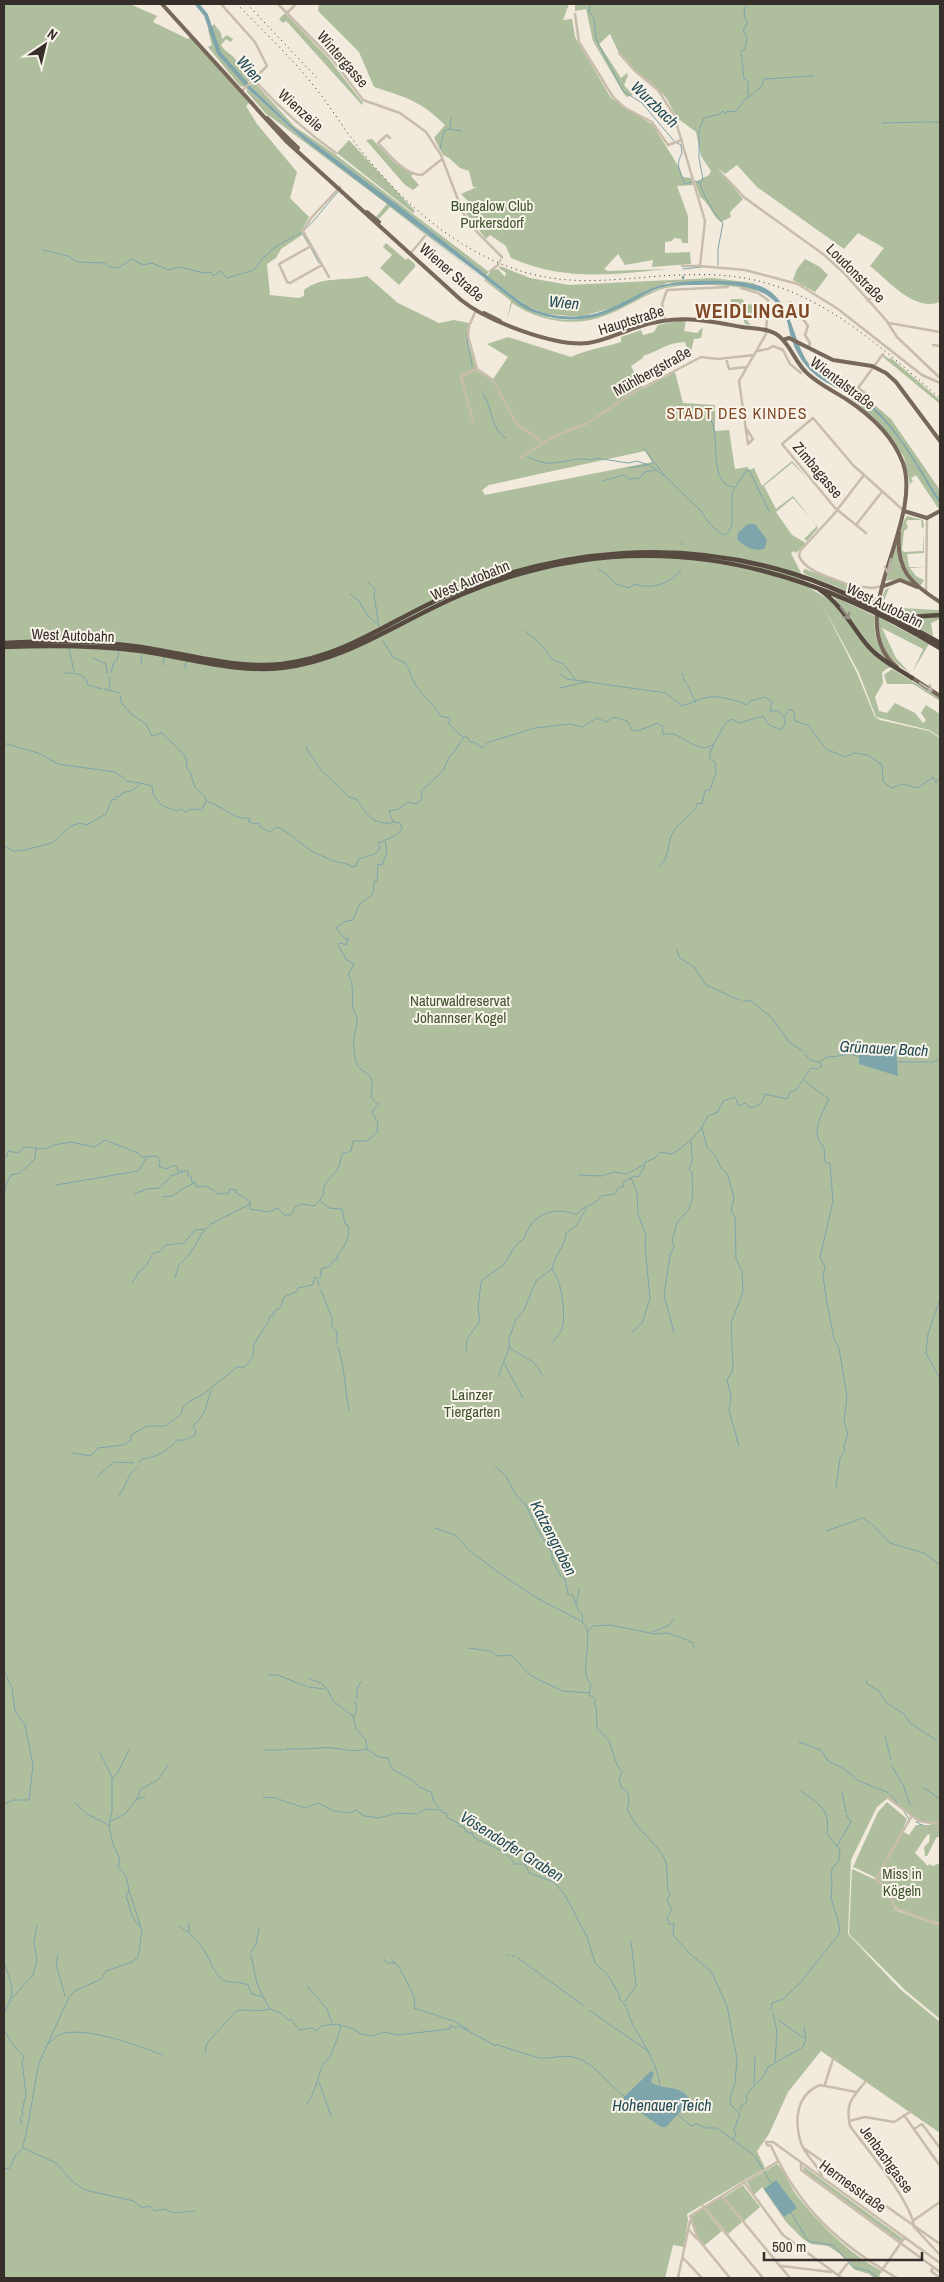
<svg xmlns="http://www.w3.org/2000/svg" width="944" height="2282" font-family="'Archivo Narrow',sans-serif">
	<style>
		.green { fill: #afbf9e; fill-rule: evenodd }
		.water { fill: #7ea4ac }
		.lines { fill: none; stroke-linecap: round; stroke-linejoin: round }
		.stream { stroke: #7ea4ac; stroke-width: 1 }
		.canal { stroke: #7ea4ac; stroke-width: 2.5 }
		.river { stroke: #7ea4ac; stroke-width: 4 }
		.minor-tunnel { stroke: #ccc5b9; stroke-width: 2.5; stroke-dasharray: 2.5 1; stroke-linecap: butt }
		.minor { stroke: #c8bcaa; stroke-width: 2.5 }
		.major { stroke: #77685b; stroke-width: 4 }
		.highway { stroke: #564a41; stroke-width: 4.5 }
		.rail { stroke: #362f29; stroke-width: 1; stroke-dasharray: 1 4; stroke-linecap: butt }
		.oneway { stroke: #beb5a9 }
		.oneway2 { stroke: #978e84 }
		.labels { text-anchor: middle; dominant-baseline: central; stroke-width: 4; stroke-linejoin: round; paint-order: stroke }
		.street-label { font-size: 15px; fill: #362f29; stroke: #f9f4e9 }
		.park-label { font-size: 15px; fill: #40532e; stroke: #f9f4e9 }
		.water-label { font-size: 16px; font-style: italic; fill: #214a55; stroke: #f9f4e9 }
		.neighbourhood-label { font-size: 16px; letter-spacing: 1px; fill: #804927; stroke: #f9f4e9 }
		.district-label { font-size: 20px; font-weight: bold; letter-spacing: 1px; fill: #804927; stroke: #f9f4e9 }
	</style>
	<rect width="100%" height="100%" fill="#f1eadd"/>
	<path class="green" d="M4,4H130L157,16L153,22L188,39L190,37L249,103L246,106L257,124L297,172L290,198L309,217L301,232L302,235L281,249L276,258L267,264L270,295L298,298L304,296V290C323,275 346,282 367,276L398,303L439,323L454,320L469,323C464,342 473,352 476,370L490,379H493L508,357L487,344L508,337L571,357C588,349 603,348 621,342V337L641,330L643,335L654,332L658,325L677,321H686L684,331L697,333L703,327L701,338L694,339L690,356L685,342C665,343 660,351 643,356V358L631,366L643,389L675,372L683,403L715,405V431L729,430L735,469L748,467L749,470L754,468L762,486L792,461L806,477L792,463L764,486L776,509L793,496L818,528L807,541L804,539L817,526L793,498L776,512L792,535L806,543L796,553L794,551L791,553L808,587L833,602L858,635L892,667L886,669L882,673L883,683L875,697L879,711L887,713L895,703L915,713L923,723L926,720L921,713L926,705L940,714V737L929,730L876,717L859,673L821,602L857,673L875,717L880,720L929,731L940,738V1836L936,1838L927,1856H925L924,1847L929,1842L930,1834L927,1835L915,1853L928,1866L929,1864L933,1866L940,1863V1923L908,1914L895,1906C884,1879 879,1879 853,1867L878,1812L887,1802L907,1819L902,1831L909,1835L916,1825H932L920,1821L888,1798L877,1807L851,1860L848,1934L900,1989L940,2022V2133L821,2051L788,2092L769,2134L757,2151L765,2168L687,2214L688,2220L684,2247L673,2245L665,2278H4ZM645,451L652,462L485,495L482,490L489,485Z
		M319,4H569L563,20L572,19L575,37L611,98L653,125L680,169L683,177L691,178L693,185L677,186L688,216V243H682L681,239L674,238L672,241L665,242V253L690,252L691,264L652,267L653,260L625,265L618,254L604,269L608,271L667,269C611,275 563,281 511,258L506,246L490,235L486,239L465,212L472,205L461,194L477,187H473L469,171L460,168L449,158L443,155L434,138L445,125C421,101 405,97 374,87L359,52L318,11Z
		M575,4H940V314V302C914,312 889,281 870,266L884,248L858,233L844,249L757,187L737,165L725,174L718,168L743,199L730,212L731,217L721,222C711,215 711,204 700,197L695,182L709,175L711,171L701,156L696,132L677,118L667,99L653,84L633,69L619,53L610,34L599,44L621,78L627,73L628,76L624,85L633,95L627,97L624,94L593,41L586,9L575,11Z
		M285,13L329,59L363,103L362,105L289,24L286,21L283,23L279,19Z
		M214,24L221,33L222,39L227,35L233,39L231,42L226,39L221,45C225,52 232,54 236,60C241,67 241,76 251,79L244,87L240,86L208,47L212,45L208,30Z
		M254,82L294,126L336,155L489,272L486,275L403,209L293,127L250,86Z
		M247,88L304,140L364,184L483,279L390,207L379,219L376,217L387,204L267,114L274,123L247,92Z
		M372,139L395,163L413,174L411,176L419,185L413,190L405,185L366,140Z
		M349,140L415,211L413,213L337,153Z
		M386,243L406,260L408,258L415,264V267L399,285L380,268L392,255L383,247Z
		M805,259L820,267L828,275L815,292L793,280L797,269Z
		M500,266L530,278L569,285L713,278L754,283L755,284L711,281L667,283L609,309L582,316H569L546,314L526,306L487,276L492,270L498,269L505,277L506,273L499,268Z
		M485,279C508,295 528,315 557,319C597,325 625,300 661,288C676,282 747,280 757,291C733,284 686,282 662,289C645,295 630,305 614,312C580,328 543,324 512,303L507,320L511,301L484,280Z
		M731,299H742L746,304L759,305L762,314L759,320H753L750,312L745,318L751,325L745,324L742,315L744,313L742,306L739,305L737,310H733L730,307Z
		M884,355L889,359L891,358L940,400V404L883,357Z
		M855,392L877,409L862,394L891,419L940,490V508H938L916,475L911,478L913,481L910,484L904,457L895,443L875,419L851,399Z
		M907,516L923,520L924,527L922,528L921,520H908L906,522L908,528L904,531L902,550L904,552L923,551L924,532V553L907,554L909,567H925L910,568L916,576L924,580L921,585C898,578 894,533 907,516Z
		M897,540L900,565L914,584L901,579L886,581Z
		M805,569C820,575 875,591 877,606L835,586L804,574L803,571Z
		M897,583L889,588L883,603L900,608L938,610L940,608V614H899L879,607L885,590Z
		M833,596L875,616C873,634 877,647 889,661L871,646Z
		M878,617L929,644L913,671L923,649L882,628L896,658L910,673C884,655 880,648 878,617Z
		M940,617V619L931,623L933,636L900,618Z
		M892,669L940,698V701L913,684H887L884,675Z
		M852,1869L876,1880L886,1888L895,1910L940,1926V2019L905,1990L849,1934Z
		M777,2164C786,2173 790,2187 798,2197C821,2226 850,2254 882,2271L879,2276L882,2278H874L869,2274L855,2270L840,2254L828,2246L811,2244L803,2239L786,2222L762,2187L754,2195L747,2182Z
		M803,2166L902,2238L901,2242L804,2171Z
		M743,2185L760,2207L744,2221L724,2197Z
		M722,2197L742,2222L728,2234L705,2207Z
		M703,2208L722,2231L705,2245L699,2239L691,2217Z"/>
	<path class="water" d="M249,85L293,127L403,209L518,300C544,320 582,321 611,308C627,301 643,291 659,286C680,279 741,279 760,286C793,299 791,339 809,364C822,382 846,385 863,398C897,425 917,465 940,500V504C918,470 899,429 866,404C849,391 826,386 812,372C804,365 795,351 792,340C789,333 789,326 786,318C771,283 730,283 697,285C688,285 677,284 667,286C647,290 631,304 612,311C582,324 549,322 521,306L304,140L246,87Z
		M748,524H755L767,540L765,548C756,553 743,546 737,539L738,533Z
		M896,1046L898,1076L859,1064V1052H872Z
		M651,2071L654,2073L651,2082C661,2091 683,2083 690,2101L666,2127H661L624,2101V2097Z
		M776,2180L797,2208L784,2217L764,2189Z"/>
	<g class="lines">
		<path class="stream" d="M590,4L589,12L594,18L596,39L623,91L642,103L674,141
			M748,98L762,86L764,79L813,76
			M926,122H940
			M882,123L924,122
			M700,128L704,118L720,114L723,111L726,114L727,111L735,112L748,96V81L744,79L741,51L745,49L747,37L743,30L748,23L745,18L744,10L747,4
			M450,129L451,118
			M699,130V158L703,179L701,182
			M677,143L681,145L682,153C675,166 680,171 685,184L692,182
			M440,149L444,131L448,129L461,131
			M695,181L700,183C703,195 714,215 723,223L718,249V265
			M302,233L309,245
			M297,235C309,230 327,203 338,192
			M311,248L319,263
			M43,250L68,256L78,262L104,263L109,267L118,268L132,259L143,265L152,263L168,270L179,267L205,273L211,272L213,276L220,271L227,278L254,270L262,259L274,248L294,236
			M683,269L702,267
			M467,333C466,344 471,354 472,366
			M483,394C494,410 489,427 506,438
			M711,420C721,437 707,484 734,487
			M528,457C533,459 542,463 547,463C561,464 578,456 591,460L596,458L628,463L637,461L648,465L654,462L644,448
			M655,463L665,476L701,511C706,520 715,532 725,535
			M650,465L664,476
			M628,468L647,465
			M749,470L769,511
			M603,481L624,475L629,479L640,478L645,472L655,470
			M733,491L747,470L749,471
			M727,534L732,525V493
			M681,545V543
			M598,569L605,573L616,584L629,588L635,584C651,590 670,584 681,570
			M368,582L375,589L374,594L379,627
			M350,594L359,601L368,616L377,624
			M525,631L540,643L552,659L563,664
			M383,641L393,657L405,663C411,671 411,679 417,687C424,697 435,705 440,716L450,718L449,724L463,737
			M69,649L74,671
			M93,658L106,664L107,673
			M141,663L142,654
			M163,665L164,658
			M565,666L575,679
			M185,668L186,662
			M111,672L114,662L117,660L119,651
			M65,673C75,673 86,674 88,685L102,689
			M682,673L683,676
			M560,674L567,679L666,693
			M109,677L110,689
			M683,678L687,684
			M688,686L696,703
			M560,688L586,682
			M104,689L120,693
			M667,694L682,706C689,704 701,698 709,697C719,696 737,700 747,705L750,701L765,697L772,702L770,711H778L783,716
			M121,696L120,701L131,714L146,724L152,736L162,733
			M161,732L178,748
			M4,744H6
			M7,744L41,754L58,764L115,772L124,778
			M306,747C309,755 316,760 319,768L349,797L356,799C368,814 370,824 392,823
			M179,749L186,758L187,768C192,773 192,780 195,787C198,792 204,793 206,800
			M710,753L714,743
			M126,781L140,783
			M163,806L177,811L181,809L186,812L191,809L202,810L206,801C219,805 228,813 238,817C243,819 246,817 250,819L248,821L253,824L259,823L260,827L270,832L277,827C289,832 298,842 309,849C315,854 326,857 333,861C341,864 344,861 352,867L356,866L359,859L375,854L380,848L378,843L384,841
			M4,846L13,851L25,850L52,843L71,826L80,823L86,825L106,814L112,799L115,800L116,796L120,797L122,793L133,790L141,783L152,786L153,794L161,805
			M659,867C671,855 666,847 672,834C679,821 693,816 698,803L702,804L705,791L710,790L716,773L715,762L710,759V754
			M677,950L679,957L695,968L706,985L739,1000
			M743,1001H751L772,1018L789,1042L803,1051
			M805,1054L810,1060L818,1062
			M897,1062H934L940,1058
			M804,1081L829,1099C822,1114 809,1134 824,1147L825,1162L830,1164L833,1201L820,1258L825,1267L823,1277L827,1303L834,1339L839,1348L847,1397L844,1422L848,1434L844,1446L845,1451L840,1458L836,1487
			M702,1128L707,1147L716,1157L721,1168L728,1175L734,1198L731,1211L735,1217L736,1259L742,1271L743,1292L731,1323L733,1366L732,1372L727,1380L731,1396L729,1411L739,1446
			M691,1141L692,1156
			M142,1157L157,1156L160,1162L159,1166L166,1169L175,1165L178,1168L177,1171H188V1176H191L192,1182H195L197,1187L206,1186L214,1191
			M4,1159L7,1156L8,1151L18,1153L24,1147L45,1149L54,1145L71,1142L95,1147L105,1140L138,1153L141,1157
			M139,1170L146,1158
			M579,1175L602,1176L614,1172L627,1174L643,1165
			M171,1176L183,1172
			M631,1178L637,1192L638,1214L646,1235L645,1246L650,1299L642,1323L632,1332
			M56,1185L138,1171
			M179,1191L194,1183
			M216,1191L217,1194L229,1193L230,1189L236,1190V1193L244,1197L250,1202V1209L268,1212L278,1208L284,1215H291L295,1207L302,1204L315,1206L324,1194C321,1181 335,1177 339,1166C341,1162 340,1158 342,1154L351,1151L353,1141H367L377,1132L378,1123L372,1112L379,1104C365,1096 374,1092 372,1081C371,1073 360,1072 357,1064C355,1060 354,1054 354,1049C352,1039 357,1027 357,1019C357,1015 354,1012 353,1008C351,997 355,984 348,975L354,964L346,959L338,945L340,943L346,945L349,938H347L346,940L336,928L344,922L353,920L359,905L373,894L374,881H377L378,864L382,865L387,852L385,840L395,836L402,829L400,823L393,822L389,811L399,809L408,802L416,804L422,799L421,791L443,771L449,757L454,752L464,737H467L470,742H474L482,748L489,742L535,728L570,724L582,727L597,718L606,722L614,717L627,721L633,731C638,731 653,726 657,723L662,726L663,734C667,735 670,733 674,734C686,739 705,757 716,741C721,732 722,724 731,719L739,723L763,716L769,725L781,730L785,724L784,717L790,709L794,712L795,721L808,725L826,749L845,757L855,753L868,755L882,765L883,782L892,788L902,784L918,788L933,777L936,783L940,777
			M134,1194L147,1189L159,1188L170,1178
			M4,1195L7,1182L11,1175L20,1173L35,1159L36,1148
			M163,1197L172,1196L178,1192
			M552,1269C562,1279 566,1316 562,1329C560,1333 555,1338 553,1342
			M175,1278L179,1265L190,1254L202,1233L211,1224L250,1204
			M318,1280L319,1286
			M132,1283L138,1273L146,1266L153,1253L159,1252L166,1245L184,1243L195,1230L205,1229
			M321,1290L332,1318V1326L337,1332V1343
			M940,1299L928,1334L926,1353L940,1379
			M674,1332L664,1295L670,1256L674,1247L672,1241L677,1223L689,1209L693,1196L692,1173L689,1169L693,1158
			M338,1347C345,1368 345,1390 349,1411
			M510,1348C523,1358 536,1359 542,1375
			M466,1351L467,1339L480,1321L478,1308L481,1283C484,1277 497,1270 502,1266C511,1258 512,1244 524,1239C530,1220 542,1211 562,1211C567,1211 571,1214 577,1214C583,1205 595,1207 601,1196L615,1194L619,1187H623L624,1182L634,1176L638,1177L644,1168L645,1162L655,1158L660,1152L672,1154C686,1146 702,1131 708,1116L718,1112L723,1101L735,1097L739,1106L745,1103L750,1108C759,1106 763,1103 765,1094L787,1099L790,1092L796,1090L811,1068L817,1069L822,1066L819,1062L827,1057L838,1056L849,1054L861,1057
			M504,1363L523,1398
			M498,1377L509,1348V1339L516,1319L524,1310L536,1281L552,1269C554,1256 566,1245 566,1233L576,1226L586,1209
			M73,1453L91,1456L98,1448L124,1445L131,1440V1435L147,1426H166L181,1414L183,1407L190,1401L202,1395L237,1367H245L253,1357L254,1344L269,1321V1317L274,1315V1311L281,1307L284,1297L296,1292L298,1288L312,1285L315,1277L318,1279L321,1276V1269L330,1266L334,1260L338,1259L337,1256C344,1248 351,1236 348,1225L345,1224L342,1209L329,1208L321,1201
			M139,1463L142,1459C155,1458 168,1451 177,1440H185L195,1435L196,1430L193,1427L204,1413L211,1391
			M495,1466L506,1476L516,1495L527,1507L537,1529L552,1553V1559L560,1575L565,1579L568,1594L573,1596L578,1610L582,1613L583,1624
			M98,1476L114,1462L134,1463
			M117,1497C126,1488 127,1475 137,1467
			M872,1524L890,1543L924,1553L940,1565
			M435,1528L455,1535L471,1552L505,1577L537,1598L581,1621
			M826,1531L863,1518L870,1523
			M577,1603L579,1589
			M585,1625C594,1641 578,1672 591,1684L589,1695L596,1699L594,1704L596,1707L597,1728L609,1741L617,1765L622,1772L619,1780L621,1787L628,1793L629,1804L627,1809C631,1815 634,1823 639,1828C647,1837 655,1844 662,1854C671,1867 664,1885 670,1894L667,1901L672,1910L667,1917L669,1924H674L673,1935L690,1954L711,1971L727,2006L737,2059L735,2083L730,2097L731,2105L740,2114L734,2130L736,2134L733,2140
			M588,1631L593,1626L610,1625L655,1634L668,1633L687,1640
			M653,1632L669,1625L674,1619
			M688,1641L693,1643L694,1647
			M468,1648L490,1651L498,1656L511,1655L529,1674L543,1682L563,1691L589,1693
			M4,1671L11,1686
			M268,1675H277L306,1686
			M309,1678L312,1680
			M313,1680L321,1683L328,1690L333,1701L353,1716L356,1729L366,1740L367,1749L379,1757L388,1758L392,1769L415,1782L419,1787L431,1792L434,1802L443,1813L446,1812L448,1818L458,1823L459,1826L464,1827L465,1831L473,1834L474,1838C485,1843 510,1852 514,1864H525L529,1873L554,1882L565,1895L587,1937L595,1963L608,1975L620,1996L619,1999C628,2005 629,2017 633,2025C644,2044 657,2063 660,2085
			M866,1680L867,1684L879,1691L886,1702L905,1715L910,1723L937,1741
			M309,1687L324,1689
			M12,1688L15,1711L25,1725L33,1765L29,1800
			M357,1699V1689L361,1682
			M354,1717L357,1709L355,1702
			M885,1736L891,1760
			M799,1742L821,1750L828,1761L843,1768L859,1781L889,1793
			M940,1745V1746
			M285,1749C297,1749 309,1749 320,1748C336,1746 351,1754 367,1749
			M129,1750L117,1774L112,1778V1811L109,1825L113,1844L120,1860L118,1867L126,1876L129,1890L126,1896L133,1918L141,1928
			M264,1750H283
			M100,1753L112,1777
			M891,1765L902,1783
			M903,1784L910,1805
			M924,1788L940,1799
			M842,1792L846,1812
			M891,1795L898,1804
			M263,1797L277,1798
			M137,1799L145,1797
			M278,1799L305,1808L318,1803L334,1811L349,1813L356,1810L364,1816L379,1818L397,1813L417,1814
			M75,1803L87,1814L109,1825
			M4,1804L13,1800H28
			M904,1812L909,1819
			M419,1813L427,1809L438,1810
			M111,1821L125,1814L137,1799L141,1789L158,1780L168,1765
			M916,1822L919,1823
			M919,1824L923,1825
			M837,1846L851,1822L846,1815
			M179,1926C192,1933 205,1949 211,1963
			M189,1933V1923
			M251,1952L256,1944L259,1928
			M58,1954L56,1964L65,1996
			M251,1955L257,1984L263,1996
			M507,1955H509
			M512,1956H515
			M518,1958L584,2006
			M384,1959L387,1963H395
			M392,1960L399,1967L410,1988
			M4,1961C6,1973 16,1987 10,2000C8,2006 5,2009 4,2015
			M211,1964C225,1990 228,1978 248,1985L252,1994L263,1997L270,2009L282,2014L288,2020L291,2019L299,2030L312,2028L317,2031L321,2026L337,2024L351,2028L361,2034L372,2036L385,2032L397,2035L450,2029V2025L456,2028L459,2026L496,2046V2044C499,2046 536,2057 539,2058C552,2059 564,2054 577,2058C595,2064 610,2086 625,2097
			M307,1986L327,2009L332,2023
			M411,1989L412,1991
			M412,1992L415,2001L414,2008L454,2021L469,2030
			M11,1999L33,1975L37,1960L34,1942L37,1925
			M625,2001L636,1986L631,1941
			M771,2009L772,2003L783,1999L800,1983L839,1934C841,1922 833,1909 831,1896C831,1892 832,1888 832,1884C831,1872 829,1870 839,1861L840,1850L827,1834C831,1809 818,1804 801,1791
			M589,2010L648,2051
			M773,2013L777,2032L775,2062
			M778,2020L804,2038
			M4,2029L10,2041L24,2057L22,2061L26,2095L22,2110L23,2115L20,2119L22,2124
			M49,2043C53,2040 57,2035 61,2034C87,2026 138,2046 163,2055
			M205,2053L207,2043L236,2011C247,2008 258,2013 269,2009
			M319,2082L331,2116
			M754,2084L755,2056
			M307,2104C315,2092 317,2080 322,2067C324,2062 326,2062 329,2058C332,2055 340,2030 341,2026
			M740,2111L741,2106L747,2102L746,2095L765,2074L768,2067L803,2047L806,2039L804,2027
			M677,2114L691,2126L696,2124L706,2128H717L755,2156L771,2183
			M23,2148L56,2163L73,2182L85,2190L134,2201L142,2208L150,2206L154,2211L165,2209L173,2213L195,2211
			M4,2169L10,2168L15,2156L22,2149L26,2135L39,2063L69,1997L75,1991L101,1979L106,1971L132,1962L138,1957L142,1931L129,1890
			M790,2211L808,2241L833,2245L853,2267L869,2271L878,2278"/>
		<path class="canal" d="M683,277V278"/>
		<path class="river" d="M197,4L206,15L219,53L249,87"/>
		<path class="minor-tunnel" d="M498,265L502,257"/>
		<path class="minor" d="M221,4L255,42L267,66L242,91
			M278,4L332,59L363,100L400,113L426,132L441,155L463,213L477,232L502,257
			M287,13L296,4
			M575,14L579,42L613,97L625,108L652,122L668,145L682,140
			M619,53L634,70L658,90L674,115L705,221L700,266L745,270L798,284L838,309L922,375L940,383
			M254,80C279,107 306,132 336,153
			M390,138L387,135L378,143C389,155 405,175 422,175L442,159
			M724,176L745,198L823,254L844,273L886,320L897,337L940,378
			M311,246L279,264L287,282L290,283L322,265
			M410,254L425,236
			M682,266H700
			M490,271L498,265
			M329,277L303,231L311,218L340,187
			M741,288L758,293L768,300L766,334L739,381L748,444
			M868,301L880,288
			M790,302L808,326L805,335L810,343L809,346
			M476,310L469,326L468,336L477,369L493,380L516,423L543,443
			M665,320L662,304L667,290L728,287
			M889,323L940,332
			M933,345L940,346
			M757,351L768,349L773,346L783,350L790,364L801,373
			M726,358L729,369L747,367
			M869,396L858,388L883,354
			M473,421L461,376L477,369
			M746,428L753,439L748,444
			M521,457L553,437L588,423L629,395L701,357L718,359L754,355
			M864,475L834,514L800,551L799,556C808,579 860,581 878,602
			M856,525L881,493
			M866,533L835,508L782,444L813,418L853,465L903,510
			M856,586L872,588L883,586
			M926,591L927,518
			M888,1798L919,1821L940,1824
			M911,1817L876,1879L886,1887L895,1908L940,1925
			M866,2081C852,2098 845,2103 850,2126C866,2148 912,2202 914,2227L940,2255
			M825,2084L833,2059
			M904,2115L940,2166
			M849,2121L865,2117L894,2122L910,2112
			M914,2129L922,2124L940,2148
			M805,2149L940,2244
			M801,2163V2170L940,2272
			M822,2176C817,2164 805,2155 801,2143C794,2120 796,2095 820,2085L856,2092
			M744,2182L783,2235L842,2278
			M722,2196L790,2278
			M703,2206L763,2278
			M914,2220L940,2202
			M689,2230L696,2238
			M683,2258L702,2278
			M782,2266L831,2272
			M933,2268L931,2271L940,2278
			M882,2270L905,2237
			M838,2276L847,2264
			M678,2278L690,2221
			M730,2278L698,2239L690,2216L777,2162
			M897,2278C838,2244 799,2208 771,2146L767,2145L766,2142H773L940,2263"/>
		<path class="major" d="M162,4L286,141L461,300C487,321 555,347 588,343C605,341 621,332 638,327C678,314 702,320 742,327C755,329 772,328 781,338C792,348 796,364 808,374C819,384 833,391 846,399C869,414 893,436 903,463C924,524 840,621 897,667
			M267,118L298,148
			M367,212L379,222
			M484,313L500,321
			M783,340L789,338L833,360L872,366L886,373L896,382L940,441
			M904,511L927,518L940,511
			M899,533C896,570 910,583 940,602
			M884,586L900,580L917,587
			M911,677L940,696"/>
		<path class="highway" d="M820,590C842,605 852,627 868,646C880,660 897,668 912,678
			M888,612L910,617L940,615
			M4,643C50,641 95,640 141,647C187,654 235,669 282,664C351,655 392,618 453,593C563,548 680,538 794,574C845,590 894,617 940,643
			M4,647C50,645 95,645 141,651C188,658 234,673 282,668C352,659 400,620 463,594C631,523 788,556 940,648"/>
		<path class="rail" d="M237,4C262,30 290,56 313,85C329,104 341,125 356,144C393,192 437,234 492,260C575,298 632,271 716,275C810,279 873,341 940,398
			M247,4L318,79"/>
	</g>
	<defs><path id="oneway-shaft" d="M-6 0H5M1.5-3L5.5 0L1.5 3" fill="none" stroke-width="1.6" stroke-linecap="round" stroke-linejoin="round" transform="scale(1.25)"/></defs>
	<g class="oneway">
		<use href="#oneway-shaft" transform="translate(889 566) rotate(105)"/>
		<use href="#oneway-shaft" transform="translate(926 687) rotate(32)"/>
	</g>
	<use class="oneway2" href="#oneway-shaft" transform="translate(845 613) rotate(53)"/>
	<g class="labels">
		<g class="street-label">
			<text transform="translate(343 59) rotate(49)">Wintergasse</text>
			<text transform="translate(301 110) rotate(42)">Wienzeile</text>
			<text transform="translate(452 272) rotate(41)">Wiener Straße</text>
			<text transform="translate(856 273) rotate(45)">Loudonstraße</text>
			<text transform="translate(631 320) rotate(-17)">Hauptstraße</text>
			<text transform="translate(652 371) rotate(-29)">Mühlbergstraße</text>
			<text transform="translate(843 383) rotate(37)">Wientalstraße</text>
			<text transform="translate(818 470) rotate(50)">Zimbagasse</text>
			<text transform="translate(470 580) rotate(-22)">West Autobahn</text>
			<text transform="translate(885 605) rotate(26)">West Autobahn</text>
			<text transform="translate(73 635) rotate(2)">West Autobahn</text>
			<text transform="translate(887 2159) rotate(54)">Jenbachgasse</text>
			<text transform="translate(853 2186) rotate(36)">Hermesstraße</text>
		</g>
		<g class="park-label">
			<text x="492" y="205">Bungalow Club<tspan x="492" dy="17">Purkersdorf</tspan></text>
			<text x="460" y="1000">Naturwaldreservat<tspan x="460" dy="17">Johannser Kogel</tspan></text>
			<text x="472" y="1394">Lainzer<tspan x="472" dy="17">Tiergarten</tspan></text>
			<text x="902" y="1873">Miss in<tspan x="902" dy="17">Kögeln</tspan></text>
		</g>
		<g class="water-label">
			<text transform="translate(250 69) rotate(48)">Wien</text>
			<text transform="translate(655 104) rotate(44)">Wurzbach</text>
			<text transform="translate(564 302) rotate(6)">Wien</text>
			<text transform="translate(884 1048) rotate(3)">Grünauer Bach</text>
			<text transform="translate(554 1538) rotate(63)">Katzengraben</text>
			<text transform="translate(512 1846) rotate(32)">Vösendorfer Graben</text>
			<text x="662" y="2105">Hohenauer Teich</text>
		</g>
		<g class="neighbourhood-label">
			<text x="737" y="413">STADT DES KINDES</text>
		</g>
		<g class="district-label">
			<text x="753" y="310">WEIDLINGAU</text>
		</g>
	</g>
	<rect width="944" height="2282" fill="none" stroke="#362f29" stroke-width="10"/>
	<g transform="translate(45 45) rotate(35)" stroke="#f9f4e9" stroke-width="4" paint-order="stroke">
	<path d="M0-4L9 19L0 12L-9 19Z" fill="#362f29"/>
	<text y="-8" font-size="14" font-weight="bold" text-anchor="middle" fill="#362f29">N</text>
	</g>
	<path d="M764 2252v8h158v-8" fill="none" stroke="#362f29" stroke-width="2.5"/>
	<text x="772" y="2252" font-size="15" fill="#362f29" stroke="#f9f4e9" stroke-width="4" paint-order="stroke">500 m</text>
</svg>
